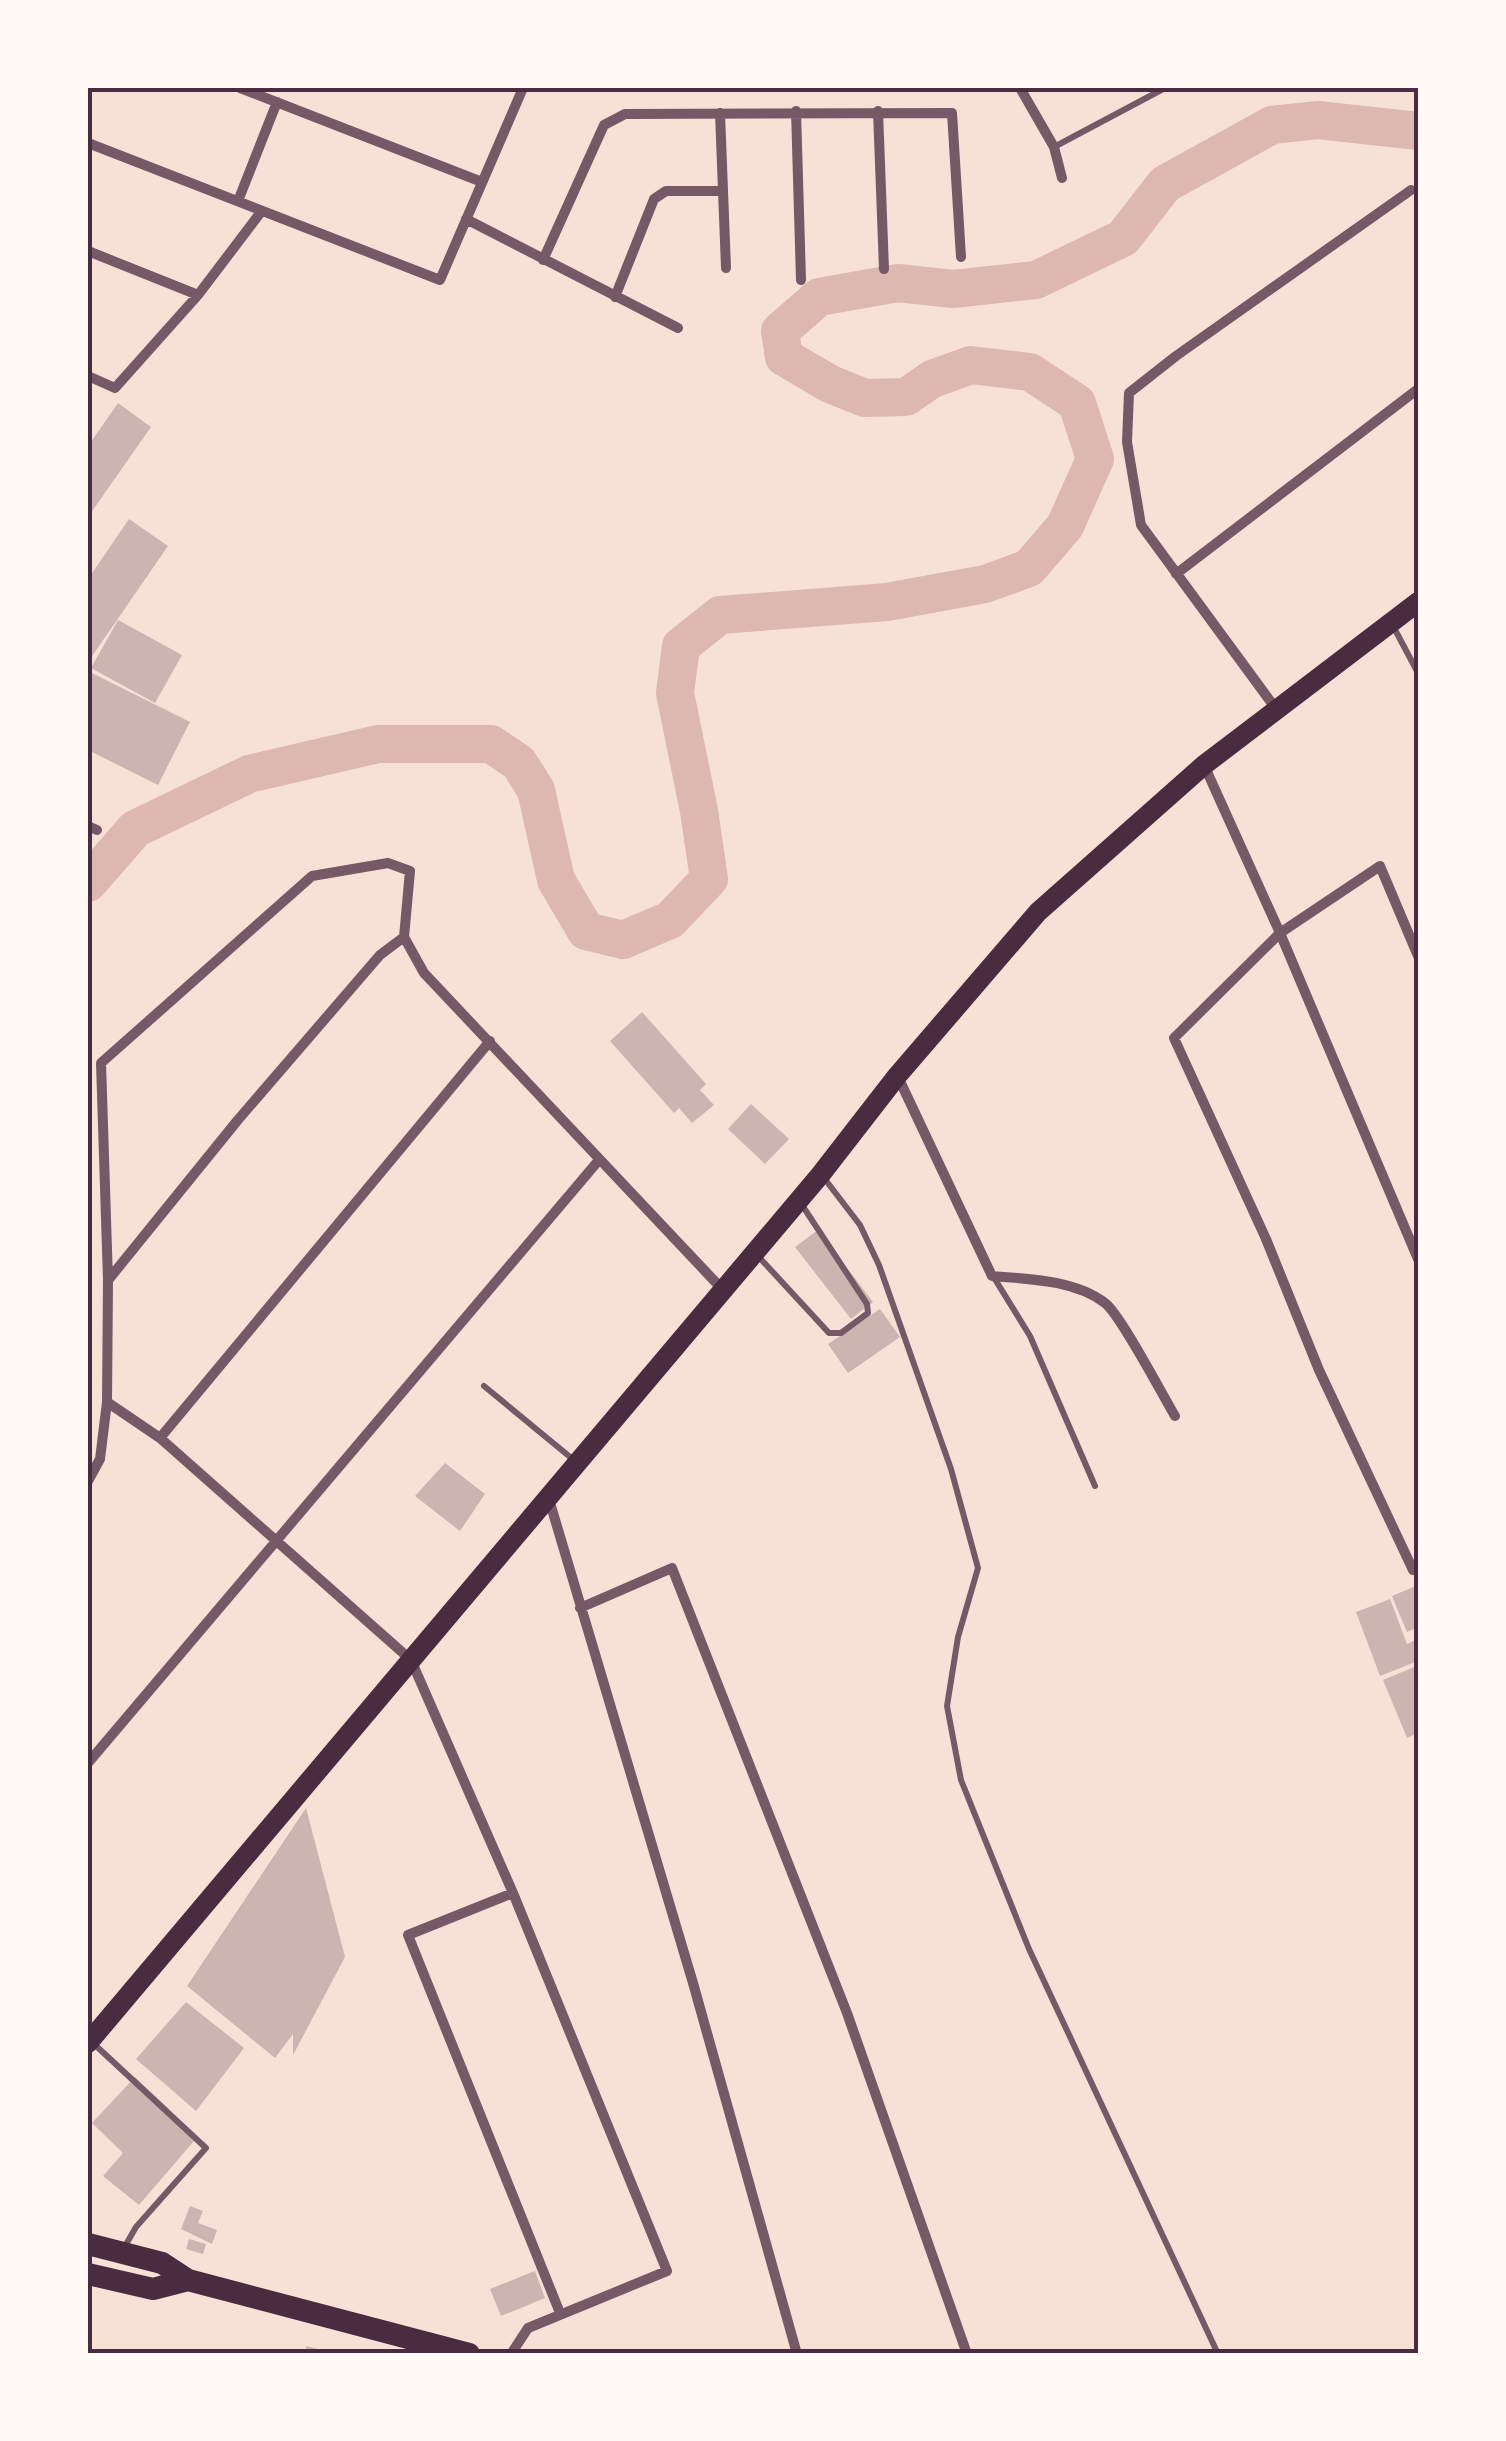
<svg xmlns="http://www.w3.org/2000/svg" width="1506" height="2441" font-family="Literata,serif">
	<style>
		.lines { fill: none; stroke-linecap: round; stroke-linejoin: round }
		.river { stroke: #dcb8b0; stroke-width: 38 }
		.building { fill: #ccb4b1 }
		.service { stroke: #755966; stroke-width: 6 }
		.minor { stroke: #755966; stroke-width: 10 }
		.secondary { stroke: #4a2c40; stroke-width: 20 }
		.trunk { stroke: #4a2c40; stroke-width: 22 }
		.neatline { fill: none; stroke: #4a2c40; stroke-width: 4 }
	</style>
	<rect width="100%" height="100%" fill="#f7e1d7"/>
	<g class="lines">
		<path class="river" d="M88,883L135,829L249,774L378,744H491L519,763L536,790L556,880L586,931L623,940L670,920L709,879L699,811L675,693L681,646L720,615L887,602L985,584L1029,568L1065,526L1095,459L1077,403L1030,372L971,365L932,379L906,397L865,398L830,384L784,357L780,331L819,297L898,283L953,289L1036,280L1123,238L1165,184L1272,125L1318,120L1418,131"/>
	</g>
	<path class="building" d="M118,403L151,427L88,517V446Z
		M129,519L168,546L88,662V579Z
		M118,620L182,655L155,703L91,668Z
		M88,671L190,722L158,785L88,750Z
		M642,1012L706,1084L700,1090L714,1105L692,1123L679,1108L674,1113L610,1041Z
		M751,1104L789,1139L765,1164L728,1129Z
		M818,1230L873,1302L851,1319L795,1247Z
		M880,1309L900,1337L848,1373L828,1344Z
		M445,1463L485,1494L460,1531L415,1496Z
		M1418,1585V1627L1407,1632L1392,1596Z
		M1390,1599L1407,1644L1418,1639V1661L1380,1676L1356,1612Z
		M1414,1667L1418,1677V1733L1407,1738L1383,1680Z
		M306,1808L345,1957L293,2055V2034L275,2058L187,1986Z
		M186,2002L244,2048L196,2111L136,2059Z
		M135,2077L169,2109L165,2113L194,2141L139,2205L103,2176L123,2153L92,2123Z
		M190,2206L203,2211L198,2223L217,2230L212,2244L181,2229Z
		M189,2239L206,2244L203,2254L186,2249Z
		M535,2271L545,2298L501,2316L490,2289Z
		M306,2346L330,2352V2354H305Z"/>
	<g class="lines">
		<path class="service" d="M1054,147L1165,88
			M1392,624L1418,673
			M824,1178L860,1225L879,1265L951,1469L978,1568L958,1637L947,1706L961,1780L1029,1949L1218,2354
			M758,1256L829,1333H841L868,1313L867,1304L802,1205
			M993,1276L1030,1336L1095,1486
			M484,1386L575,1461
			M94,2044L206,2148L136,2227L124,2248"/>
		<path class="minor" d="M240,88L482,182
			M1020,88L1054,147L1062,178
			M796,111L801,280
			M878,111L884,269
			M720,113L726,268
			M88,143L440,280L523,88
			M238,201L277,102
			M466,219L678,328
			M88,251L198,295
			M543,260L604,125L625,114L952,113L961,257
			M615,297L654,199L666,191H722
			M88,376L115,388L198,295L261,212
			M1176,574L1418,389
			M1276,709L1141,525L1127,442L1129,393L1176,356L1411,190
			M1204,765L1280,933L1418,1259
			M88,826L97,830
			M1418,956L1380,866L1280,933L1174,1038L1266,1239L1319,1370L1413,1570L1418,1568
			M898,1077L992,1276C1029,1279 1075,1280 1105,1303C1120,1314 1162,1394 1175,1416
			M109,1279L237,1121L380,955L404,937
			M160,1438L490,1041
			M88,1481L100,1459L107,1402
			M548,1496L693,1983L797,2354
			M580,1608L672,1568L847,2013L967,2354
			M88,1763L599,1160
			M513,1893L408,1935L560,2313
			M511,2354L528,2328L667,2271L513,1893L411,1660L160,1438L107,1402L108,1280L101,1063L312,876L388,863L410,871L404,937L424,973L722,1289"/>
		<path class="secondary" d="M88,2043L821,1174L897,1076L1038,912L1204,765L1418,602"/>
		<path class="trunk" d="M88,2244L162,2263L188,2280L469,2354
			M88,2274L153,2289L188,2280"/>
	</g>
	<rect width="1506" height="2441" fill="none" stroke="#fffaf5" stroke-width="180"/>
	<rect x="90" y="90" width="1326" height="2261" class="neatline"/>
</svg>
